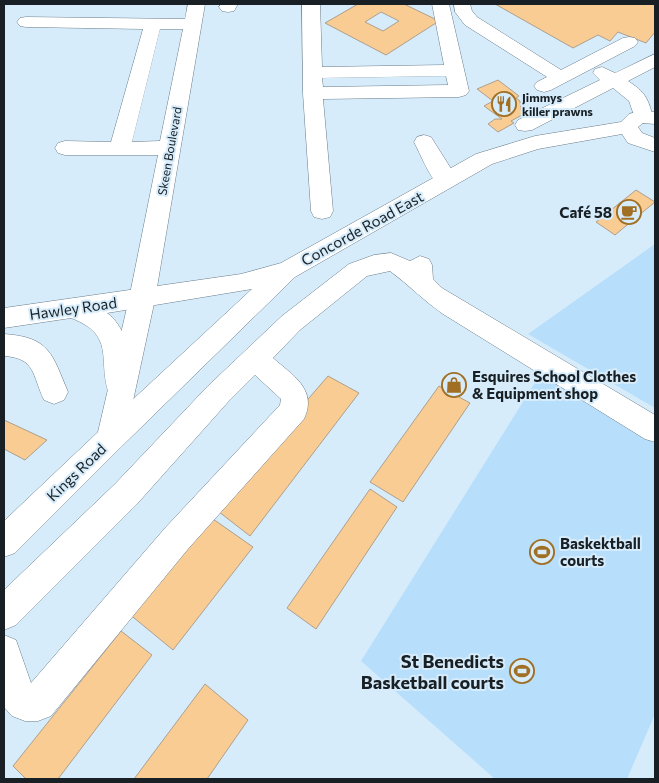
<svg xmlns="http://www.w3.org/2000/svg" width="659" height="783" font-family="Commissioner,sans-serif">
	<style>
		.green { fill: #b7defa }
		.building { fill: #f8cc92; stroke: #ae9f8d; fill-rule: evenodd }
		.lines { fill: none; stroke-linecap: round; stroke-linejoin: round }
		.minor-casing { stroke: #6a7d8a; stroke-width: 1 }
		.major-casing { stroke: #6a7d8a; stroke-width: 1 }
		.minor { fill: #fff; fill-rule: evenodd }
		.major { fill: #fff; fill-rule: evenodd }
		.labels { text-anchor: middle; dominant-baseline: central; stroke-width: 4; stroke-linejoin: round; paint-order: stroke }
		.far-poi-label { font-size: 12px; font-weight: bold; fill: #182025; stroke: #d7ecfb; text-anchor: start }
		.far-street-label { font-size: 12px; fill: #182025; stroke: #d7ecfb }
		.poi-label { font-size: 15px; font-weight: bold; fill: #182025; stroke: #d7ecfb; text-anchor: start }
		.street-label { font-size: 15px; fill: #182025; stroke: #d7ecfb }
		.near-poi-label { font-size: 18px; font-weight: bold; fill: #182025; stroke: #d7ecfb; text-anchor: end }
	</style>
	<rect width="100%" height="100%" fill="#d7ecfb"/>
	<path class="green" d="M655,244V408L528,334Z
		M541,373L655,443V714L627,779H495L361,661Z"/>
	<path class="building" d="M358,4H404L439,21L386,55L325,23ZM381,12L399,21L383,31L365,22Z
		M495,4H655V32L646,43L618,32L610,41L598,35L573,48Z
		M498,80L519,96L516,98L520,101L522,115L511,121L514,123L498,132L488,124L495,119H502L484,106L493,101L477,89Z
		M636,190L655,202L615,235L596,222Z
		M328,376L359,393L250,536L214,508Z
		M439,386L470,403L403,502L370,482Z
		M4,420L47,440L25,460L4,449Z
		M370,489L397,507L316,629L287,608Z
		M203,512L253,547L173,650L122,608Z
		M121,631L152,655L58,779H26L13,766Z
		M205,684L248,720L207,779H134Z"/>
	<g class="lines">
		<defs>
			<path id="minor" d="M188,4H205L155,299L125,438L121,447L15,553L4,557V521L98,432L129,299L158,155H65L58,153L55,148L58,143L65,141L111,142L143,29L26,27L20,26L17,22L20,18L26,17L185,19ZM160,29H183L160,141L132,142Z
				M221,4H238L234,11L228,12L222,11L219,7Z
				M302,4H320L322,67L444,65L432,4H449L469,91L466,95L459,97L323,99L333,211L330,217L322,219L314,217L311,211L303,93ZM446,76L448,85L323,87L322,78Z
				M454,4H470L472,11L477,17L561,70L623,38L629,37L635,38L638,42L635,46L551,90L544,92L537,90L534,86L537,82L547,77L465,25L455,12Z
				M655,54V67L628,81C645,92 648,98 653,117L650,121L643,123L636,121L629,101L613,88L532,130L525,131L518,130L515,125L518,120L600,80L593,73L595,69L602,67L615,73Z
				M424,135L431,137L455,175L458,180L455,185C449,187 444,188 439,185C429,177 420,153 414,142L417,137Z
				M391,253L410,261L420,256L429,259L432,265L433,279L442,288L655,415V442L645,439L443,314C424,301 409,285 390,271L367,276L300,330L273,358C292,375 318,389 304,419L188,549L51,716L38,721H25L12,716L4,707V635L16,640L31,683L166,527L280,405L281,399L255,375L228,402L137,504L16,625L4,630V590L115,484L208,386L282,316L349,264L374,255Z
				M4,334C50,337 52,354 68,392L64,400L54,404L44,400C32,375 36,358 4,356Z"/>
			<path id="major" d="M640,111L655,112V124L643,123L638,127L642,133L655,138V152L628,143L622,134L538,149L492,164L295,277L121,447L111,451L101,447L97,438L101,429L252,289L107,313C127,326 141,377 131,398L121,402L111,398C95,364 119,336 71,318L4,328V308L241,274L281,263L476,154L535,136L621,122L629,114Z"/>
		</defs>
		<use href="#minor" class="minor-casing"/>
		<use href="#major" class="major-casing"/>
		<use href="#minor" class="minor"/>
		<use href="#major" class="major"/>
	</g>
	<defs>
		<symbol id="restaurant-ring" viewBox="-11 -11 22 22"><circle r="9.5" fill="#d7ecfb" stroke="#a06f24" stroke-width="1.5"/><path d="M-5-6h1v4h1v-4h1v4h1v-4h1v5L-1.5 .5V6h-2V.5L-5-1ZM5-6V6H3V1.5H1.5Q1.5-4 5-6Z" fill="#a06f24"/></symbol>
		<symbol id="cafe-ring" viewBox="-11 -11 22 22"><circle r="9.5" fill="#d7ecfb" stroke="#a06f24" stroke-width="1.5"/><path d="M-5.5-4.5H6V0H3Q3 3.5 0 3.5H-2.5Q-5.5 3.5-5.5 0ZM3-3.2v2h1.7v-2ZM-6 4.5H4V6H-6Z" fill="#a06f24"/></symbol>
		<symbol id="shop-ring" viewBox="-11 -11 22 22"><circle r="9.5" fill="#d7ecfb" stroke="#a06f24" stroke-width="1.5"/><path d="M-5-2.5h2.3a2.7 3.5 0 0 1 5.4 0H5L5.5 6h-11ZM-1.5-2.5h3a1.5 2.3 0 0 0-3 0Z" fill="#a06f24"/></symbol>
		<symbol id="stadium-ring" viewBox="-11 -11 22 22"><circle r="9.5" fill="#d7ecfb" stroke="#a06f24" stroke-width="1.5"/><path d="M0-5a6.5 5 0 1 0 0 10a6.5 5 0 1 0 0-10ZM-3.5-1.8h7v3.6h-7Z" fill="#a06f24"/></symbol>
	</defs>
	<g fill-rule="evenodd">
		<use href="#restaurant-ring" x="490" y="90" width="28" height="28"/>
		<use href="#cafe-ring" x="615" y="198" width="28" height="28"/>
		<use href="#shop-ring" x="440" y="371" width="28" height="28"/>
		<use href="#stadium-ring" x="528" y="538" width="28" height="28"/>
		<use href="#stadium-ring" x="508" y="657" width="28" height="28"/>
	</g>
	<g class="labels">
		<g class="far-poi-label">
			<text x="522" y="97">Jimmys<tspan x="522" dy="14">killer prawns</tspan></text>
		</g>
		<g class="far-street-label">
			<text transform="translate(169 151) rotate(-80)">Skeen Boulevard</text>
		</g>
		<g class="poi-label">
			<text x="612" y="212" text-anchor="end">Café 58</text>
			<text x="472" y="376">Esquires School Clothes<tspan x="472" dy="17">&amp; Equipment shop</tspan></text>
			<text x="560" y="543">Baskektball<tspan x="560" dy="17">courts</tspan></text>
		</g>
		<g class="street-label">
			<text transform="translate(362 228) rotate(-29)">Concorde Road East</text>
			<text transform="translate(73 308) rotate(-8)">Hawley Road</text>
			<text transform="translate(76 472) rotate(-44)">Kings Road</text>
		</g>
		<g class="near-poi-label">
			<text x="504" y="661">St Benedicts<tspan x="504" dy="21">Basketball courts</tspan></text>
		</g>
	</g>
	<rect width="659" height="783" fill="none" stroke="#182025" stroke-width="10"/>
</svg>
